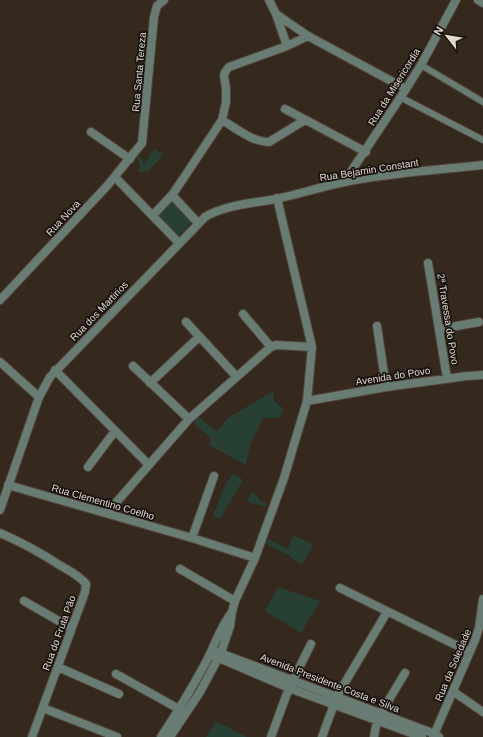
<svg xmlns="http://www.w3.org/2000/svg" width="483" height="737" font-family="Arial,sans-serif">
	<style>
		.green { fill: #274033 }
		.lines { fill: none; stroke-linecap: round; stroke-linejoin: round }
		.pedestrian-casing { stroke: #514439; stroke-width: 8 }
		.minor-casing { stroke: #514439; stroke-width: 10 }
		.tertiary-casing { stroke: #514439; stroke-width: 10 }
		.pedestrian { stroke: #697c74; stroke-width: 6 }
		.minor { stroke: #697c74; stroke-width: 8 }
		.tertiary { stroke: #697c74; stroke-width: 8 }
		.labels { text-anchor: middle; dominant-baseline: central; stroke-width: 3.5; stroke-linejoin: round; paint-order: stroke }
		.street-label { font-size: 10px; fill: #e1d8d0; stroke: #18120d }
	</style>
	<rect width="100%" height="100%" fill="#35281c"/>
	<path class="green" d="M154,149L163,154L149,171L138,173L140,168L137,157L139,154L144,164Z
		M172,199L193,221L177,237L156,215Z
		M273,391L274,401L284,409L279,418H263L250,446L246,465L209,445L211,438L194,424L197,416L217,431L228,418Z
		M233,473L243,480L220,519L213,516L225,486Z
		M252,492L257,496L260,501L266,503L265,507L247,501Z
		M293,535L313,545L302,565L288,555L266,544L269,539L288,549Z
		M278,587L320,601L301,633L265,611Z
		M216,721L247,737H206Z"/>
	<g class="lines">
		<defs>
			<path id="pedestrian" d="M421,65L483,102
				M400,97L483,140"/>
			<path id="minor" d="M269,0L276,14L287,46
				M276,14L308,36L406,89
				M285,109L366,152
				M222,120C236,128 252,142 269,142L305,120
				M91,132L130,159
				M115,177L179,243
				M344,182L406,89L421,65L456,0
				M172,195L198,223
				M153,215L172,195L183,179L222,120L226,102V88L224,76L225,72L229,67L287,46L308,36
				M428,263L447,378
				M243,314L271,347
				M186,322L236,376
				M377,326L386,387
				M440,329L479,322
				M0,362L39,397
				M133,366L189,419
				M55,370L149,465
				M150,383L199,337
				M307,401L386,387L467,376L483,375
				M88,467L115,431
				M8,485L192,538L255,558
				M107,513L189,419L266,351L271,347L276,345L312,347
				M0,533C21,542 41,553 61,566C70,571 80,576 86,584L85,592L32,737
				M192,538L214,476
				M180,569L235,601
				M340,588L470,652
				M24,601L71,628
				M212,650L435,734L439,737
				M214,656L289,688L422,737
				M58,667L119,694
				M116,674L179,709
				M454,692L483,712
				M43,708L117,737
				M161,737C177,713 192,688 206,662C215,645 220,627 232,612
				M170,737L200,692L221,653L230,626L232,612L235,601L255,558L284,478L307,401L312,347L277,198
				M271,737L289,688L311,644
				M322,737L337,696L387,612
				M374,737L377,721L381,713L405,673
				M433,737L475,640L479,628L483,599"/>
			<path id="tertiary" d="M478,0L483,3
				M0,300L107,186L142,143L154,17L157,6L164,0
				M0,510L39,397L50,377L205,217C224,205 254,203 276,199C299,194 321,187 344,182C390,173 437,170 483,165"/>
		</defs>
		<use href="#pedestrian" class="pedestrian-casing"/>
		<use href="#minor" class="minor-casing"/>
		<use href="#tertiary" class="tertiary-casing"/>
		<use href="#pedestrian" class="pedestrian"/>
		<use href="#minor" class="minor"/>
		<use href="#tertiary" class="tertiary"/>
	</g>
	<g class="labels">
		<g class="street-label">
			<text transform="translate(139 72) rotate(-85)">Rua Santa Tereza</text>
			<text transform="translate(394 87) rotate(-58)">Rua da Misericordia</text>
			<text transform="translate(369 170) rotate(-9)">Rua Bejamin Constant</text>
			<text transform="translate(63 218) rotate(-47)">Rua Nova</text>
			<text transform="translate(99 311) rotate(-46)">Rua dos Martirios</text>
			<text transform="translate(448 319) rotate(81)">2ª Travessa do Povo</text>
			<text transform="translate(393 376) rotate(-9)">Avenida do Povo</text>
			<text transform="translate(103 502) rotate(16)">Rua Clementino Coelho</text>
			<text transform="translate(59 633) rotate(-70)">Rua do Fruta Pão</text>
			<text transform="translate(453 665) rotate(-67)">Rua da Soledade</text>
			<text transform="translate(330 683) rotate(21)">Avenida Presidente Costa e Silva</text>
		</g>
	</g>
	<g transform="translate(447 36) rotate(301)" stroke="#18120d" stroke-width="3" paint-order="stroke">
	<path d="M0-3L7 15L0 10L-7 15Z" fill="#e1d8d0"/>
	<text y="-6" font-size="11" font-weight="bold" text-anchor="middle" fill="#e1d8d0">N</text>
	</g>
</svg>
